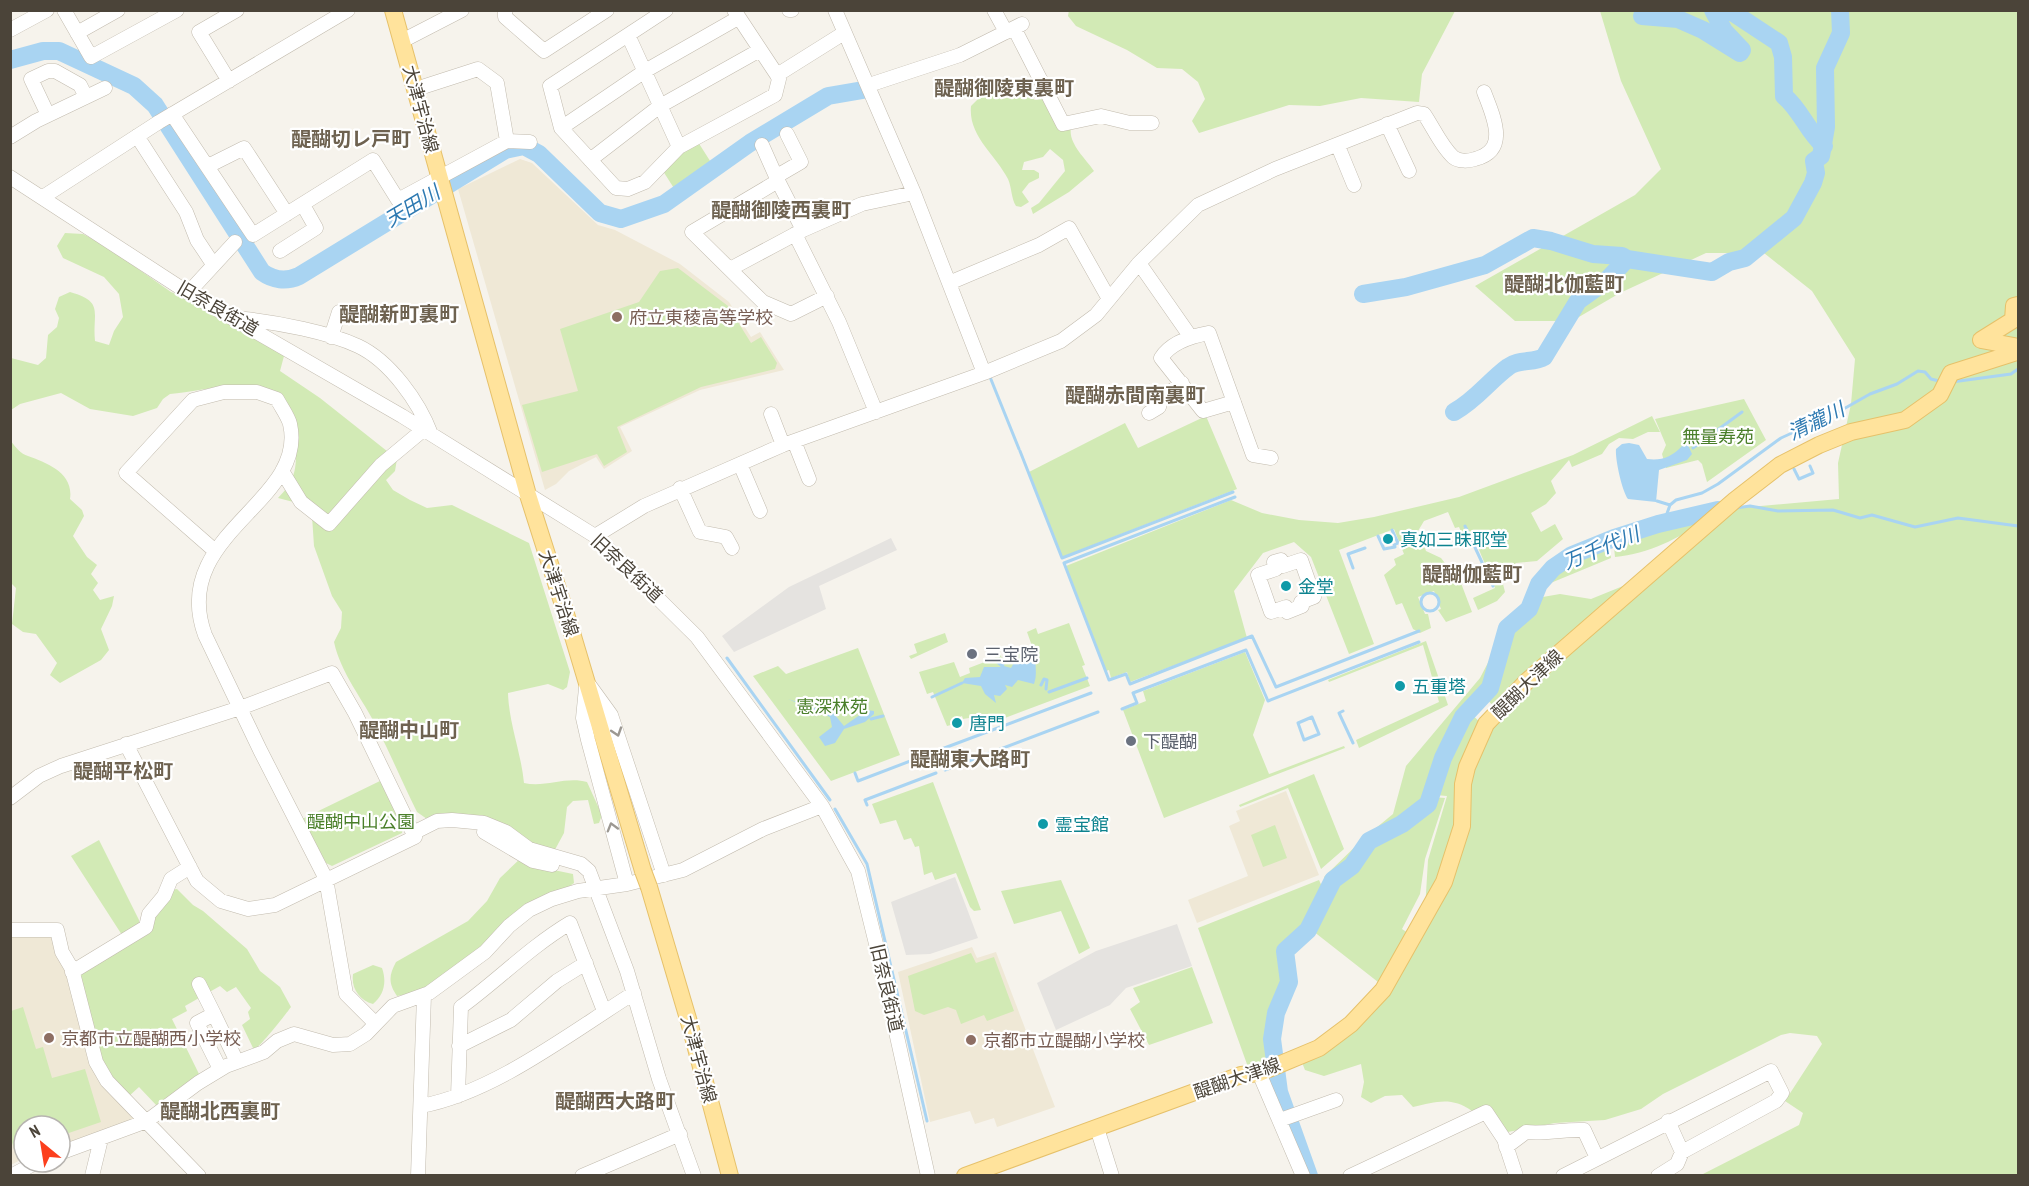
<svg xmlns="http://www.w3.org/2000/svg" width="2029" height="1186" font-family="'PT Sans Narrow','Noto Sans JP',sans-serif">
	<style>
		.education { fill: #efe8d6 }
		.green { fill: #d2eab5 }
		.parking { fill: #e5e3e0 }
		.water { fill: #a9d4f2 }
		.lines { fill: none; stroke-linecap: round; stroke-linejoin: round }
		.stream { stroke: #a9d4f2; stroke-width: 3 }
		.river { stroke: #a9d4f2; stroke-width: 18 }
		.minor-casing { stroke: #c2bbae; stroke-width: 15 }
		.major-casing { stroke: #e6c16a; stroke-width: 18 }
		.minor { stroke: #fff; stroke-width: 14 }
		.major { stroke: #ffe39c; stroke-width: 16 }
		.major-bridge-casing { stroke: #e6c16a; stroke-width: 18; stroke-linecap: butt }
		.major-bridge { stroke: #ffe39c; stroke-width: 16 }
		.oneway { stroke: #9c9892 }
		.education-dot { fill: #8d6e63; stroke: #fff; stroke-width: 2 }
		.culture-dot { fill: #0f9aa8; stroke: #fff; stroke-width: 2 }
		.worship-dot { fill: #6b7280; stroke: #fff; stroke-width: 2 }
		.labels { text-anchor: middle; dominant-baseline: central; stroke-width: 4.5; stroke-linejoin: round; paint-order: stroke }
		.street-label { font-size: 18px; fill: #4b4439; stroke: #fff }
		.education-label { font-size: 18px; fill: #785e54; stroke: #fff; text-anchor: start }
		.park-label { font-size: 18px; fill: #4a7f2a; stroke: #fff }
		.culture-label { font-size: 18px; fill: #0d838f; stroke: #fff; text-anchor: start }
		.worship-label { font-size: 18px; fill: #5b616d; stroke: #fff; text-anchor: start }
		.neighbourhood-label { font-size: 20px; font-weight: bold; fill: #6e6250; stroke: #fff }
		.water-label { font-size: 20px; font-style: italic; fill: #2e7ab2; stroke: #fff }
	</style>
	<rect width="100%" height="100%" fill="#f6f3ec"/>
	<path class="education" d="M520,159L532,163L598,225L615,230L680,264L729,302L751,337L760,332L784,370L700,390L620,427L632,451L604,469L596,457L569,471L556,484L545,490L458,189Z
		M1286,791L1319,875L1197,923L1188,900L1248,876L1229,826L1240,821L1236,811Z
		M53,935L67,976L136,1121L60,1145V1126H24V1158L11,1165V936Z
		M972,947L977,958L996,952L1055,1107L997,1127L994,1118L975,1124L970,1111L930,1122L898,972Z"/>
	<path class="green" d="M1069,10H1455V11L1422,74L1419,102L1361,98L1320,106L1289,105L1199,133L1192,121L1205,99L1198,82L1182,69L1157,68L1127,50L1076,26L1068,16Z
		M1600,11H2018V1175H1688L1703,1174L1799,1125L1803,1113L1785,1101L1822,1044L1817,1036L1790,1033L1781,1035L1663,1094L1641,1109L1605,1120L1555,1123L1508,1132L1488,1108L1472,1111C1451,1096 1436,1102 1413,1107L1402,1095L1385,1096L1371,1103L1361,1097L1364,1082L1361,1064L1324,1076L1305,1070L1301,1060L1354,1027L1449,883L1466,785L1489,725L1728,509L1839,499L1838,463L1851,404L1855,359L1812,291L1764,253H1706L1620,293L1572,321H1515L1475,286L1635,195L1661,169L1621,81Z
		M1002,89C1013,95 1026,93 1035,100L1044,99L1071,128C1068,143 1085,158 1094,171L1069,192L1033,214L1031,208L1039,203L1065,171L1063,160L1050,149L1043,157L1024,162L1022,170H1034L1039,173V178L1029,183L1022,192L1029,202L1021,207L1016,206C1011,198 1012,188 1008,179C996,155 968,136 971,106L981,96Z
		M698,142L712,164L677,193L663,171L672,159Z
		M65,233L83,234L104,245L171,292L191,300L205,311L281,349L284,356L280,371L320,398L397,459L395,471L386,480L393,490L410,500L427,508L452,505L529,543L570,672L567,687L563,690L548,684L508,693C509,724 521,752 524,783C545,788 566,776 587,782L602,815L599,823L594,824L588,800L573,801L567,807L564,833L551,857L482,815L427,819L417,812C403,784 391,755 377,728C363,699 341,674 334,642L341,628L342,612L332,596L314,546L312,516L305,505L278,498C297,479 297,466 295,440C294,431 296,420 293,413C274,370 205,391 170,394L163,399L157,408L133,416L90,409L61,393L20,404L11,410V358L38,365L46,358L48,335L57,327L59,318L55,309L59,297L70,292C105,302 92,312 95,341L109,345L114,331L123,317L119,294L104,277L63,258L57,246Z
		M678,268L728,306L751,343L761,337L777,363L775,369L701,387L617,427L627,452L604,466L597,454L542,472L522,405L578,391L560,329L639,302L660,271Z
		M1744,399L1766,440L1707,482L1702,464L1698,460L1666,468L1662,454L1666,445L1655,419Z
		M1206,416L1237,489L1062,557L1029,472L1125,423L1138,448Z
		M1652,416L1660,432H1648L1633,439L1619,438L1609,444L1602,454L1572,467L1569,460L1551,481L1556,493L1546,504L1531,513L1541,532L1555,524L1563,539L1537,561L1516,563L1501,576L1505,592L1497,601L1478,610L1473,598L1495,588L1472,533L1463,536L1459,527L1455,528L1448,512L1424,521L1418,531L1426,551L1441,558L1451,571L1456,570L1472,612L1446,622L1438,610L1441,609L1434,591L1418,597L1425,614H1428L1431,628L1420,633L1413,629L1402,603L1396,605L1384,575L1396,565L1394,559L1404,554L1394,529L1339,550L1374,644L1349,654L1311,557L1294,542L1263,553L1234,591L1247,638L1130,682L1127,672L1111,678L1109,670L1106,671L1066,566L1231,500L1262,513L1299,520L1338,523L1374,517L1459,497L1573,455Z
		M11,441C15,447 21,454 28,456C47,463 74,473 70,499L82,510L84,516L73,536L87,557L97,565L91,574L98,583L93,590L100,600L114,596L112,606L101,629L109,650L101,660L60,683L50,675L57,663L36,634L23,632L12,624L16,588L10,582Z
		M1707,519C1680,538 1648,554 1615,557L1614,547L1666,528Z
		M1610,548L1611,558L1541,587C1561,565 1582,557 1610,548Z
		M1628,584L1495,707L1487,700C1504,679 1499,652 1510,631C1516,619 1530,616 1537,598L1560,594L1591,599Z
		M1069,623L1085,665L1082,666L1090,686L997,721L996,718L972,727L969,718L963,719L962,716L950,721L951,725L947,726L933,692L927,694L919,672L954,662L960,677L970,673L969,668L995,658L994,654L999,652L1002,658L1032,646L1027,632L1036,628L1038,634Z
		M945,633L948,642L911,659L909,656L917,653L914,644Z
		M1503,634L1487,685L1461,717L1441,758L1426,802L1401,823L1367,840L1350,865L1332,879L1328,887L1324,877L1365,837L1393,814L1406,766L1480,678Z
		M1426,641L1448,705L1359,748L1356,740L1439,702L1423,645L1329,682L1328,680Z
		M858,648L900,755L831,781L753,676L778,666L786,674Z
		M1245,652L1265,700L1253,735L1269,774L1344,746L1345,748L1164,818L1123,710L1146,701L1143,691Z
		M1471,714L1480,722L1457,826L1425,910L1428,860L1447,796L1435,795C1442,769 1450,732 1471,714Z
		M1314,774L1344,849L1321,869L1288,788L1240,807L1239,805Z
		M382,780L403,827L402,833L332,866L326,863L302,819Z
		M933,782L981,910L974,911L970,907L956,873L935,880L932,872L924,875L919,846L915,847L911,838L904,840L896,820L880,824L872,804Z
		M1432,797L1445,798L1425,859L1420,894L1402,929L1408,933L1378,982L1313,931L1336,882L1354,869L1371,844L1404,826L1429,804Z
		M1275,825L1287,858L1263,867L1251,835Z
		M99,840L139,920V928L122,935L71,856Z
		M522,857L544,868L573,874L574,883L445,976L419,992L397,996C388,983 389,975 396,962L468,921L487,901L500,878Z
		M1061,880L1090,948L1079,954L1061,911L1014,924L1001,891Z
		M1319,880L1324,891L1310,920L1280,949L1281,983L1268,1010L1265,1033L1269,1060L1248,1067L1198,928Z
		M177,889L193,905L203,911L247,949L260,971L280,987L291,1007C286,1014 259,1048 254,1050L242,1025L250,1019L248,1012L251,1008L236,987L227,992L220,986L185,1006L187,1011L172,1019L199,1074L157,1106L139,1087L128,1097L101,1062L77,973L150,921L171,890Z
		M971,953L976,963L994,957L1014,1011L987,1021L984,1015L961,1024L956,1010L948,1007L924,1015L915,1011L908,976Z
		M373,965L382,968C387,982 384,995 373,1004C359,1000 351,988 353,974Z
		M1192,967L1213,1023L1149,1045L1130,1009L1140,1002L1133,988Z
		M23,1007L36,1049L43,1047L52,1078L85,1069L101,1122L60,1136V1126H24V1151L16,1155L10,1136L11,1011Z"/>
	<path class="parking" d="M891,538L897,550L819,586L826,609L734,652L722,636L789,587Z
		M955,877L978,938L930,954L906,955L891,902Z
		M1177,924L1192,966L1126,988L1110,1005L1056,1030L1037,983L1096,951Z"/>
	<path class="water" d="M1629,443L1639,445L1647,459C1661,461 1672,457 1682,446L1688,445L1692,454L1687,460L1659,470L1656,502L1628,499C1622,491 1615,459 1616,449L1622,444Z
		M1025,649L1031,653L1036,652C1034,663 1038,673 1034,684L1018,680L1012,687L1005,685L1007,689L1000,696L994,695L996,703L985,694L981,686L962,683L965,678L980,677L984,667H1001L995,662L999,657L1000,661L1005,662L1004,666L1011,668L1015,661L1024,659L1022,650Z
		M788,699L821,710L830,709L844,726L867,710L874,711V714L865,722L844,729L835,743L825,746L819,737L832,727L830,717Z"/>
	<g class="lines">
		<path class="stream" d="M990,377L1019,449
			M1952,382L2011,374L2018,369
			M1693,448L1742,412
			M1020,451L1062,558L1233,492
			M1794,469L1799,479L1813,473L1810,466
			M1235,497L1064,563L1109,680L1126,674L1130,684L1252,636L1276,687L1419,631
			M1657,501L1670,505
			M1736,508L1750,506L1778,511L1833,510L1860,518L1872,515L1915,527L1958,518L2018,526
			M1664,522L1670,505L1676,500L1702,493L1718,484L1781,438L1840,411L1870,394L1897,384L1918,371L1925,372L1931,379L1939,381
			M1465,526L1493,586
			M1378,536L1384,549L1395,547L1394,545L1398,543L1392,530
			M1353,568L1348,554L1365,548
			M1421 602a9 9 0 1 1 18 0a9 9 0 1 1-18 0Z
			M727,658L830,800
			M1041,685L1044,679L1047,680L1046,689
			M1049,692L1087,678
			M932,697L962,683
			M1122,709L1137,703L1133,693L1246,650L1268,701L1419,642
			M1343,711L1339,713L1353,743
			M1312,717L1319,734L1304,740L1298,723Z
			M871,719L883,716
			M939,750L1091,693
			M945,770L1098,712
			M855,773L858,781L926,755
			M867,805L865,800L936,773
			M835,809L867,864L927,1121"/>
		<path class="river" d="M1729,10L1779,43L1783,57L1784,96C1801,110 1807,131 1824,146
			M1642,16L1678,19L1703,30L1740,53L1742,50L1724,31L1713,10
			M10,60L43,51H59L134,86L155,105L262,272C273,280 286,282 299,276L505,150L524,146L539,154L600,213L621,219L664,204L750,143L828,96L863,90
			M1363,294L1406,287L1485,265L1533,238L1551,241L1593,254L1622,256L1627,259L1712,272L1729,262L1745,258L1794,218L1813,183L1816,173L1814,161L1821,156L1826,127L1825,68L1841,33L1840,10
			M1454,412C1476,400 1489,381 1508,367C1518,359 1534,363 1544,357L1578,301L1606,281L1627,259
			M1309,1176L1279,1092L1272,1039L1276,1013L1289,982L1285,951L1308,930L1333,880L1352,866L1369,841L1402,824L1428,804L1443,758L1463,717L1490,688L1507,628L1529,609L1539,584L1553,568L1572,555L1614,538L1658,524L1718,510"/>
		<defs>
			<path id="minor" d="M64,10L91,57L177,10
				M505,10V17L544,51L607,10
				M666,10L550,86L561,128L616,188L628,189L645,182L679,147L775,95L779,79L777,75L734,10
				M789,10H792
				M835,10L914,193L984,373
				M994,10L1006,32
				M1014,28L1063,124L1101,116L1130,123H1152
				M10,30L47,10
				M77,33L118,10
				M628,35L679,147
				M402,41L462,10
				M777,75L844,33
				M229,81L199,32L237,10
				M869,85L960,55L1022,24
				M416,89L478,69L497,83L507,141
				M172,114L253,235L373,160L398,200L507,141L530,142
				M48,115L31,79L48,71H55L80,85L86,97
				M1387,124L1409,171
				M561,128L645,71L738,18
				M137,136L186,212L197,240L213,264
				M10,137L36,121L105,88
				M762,145L778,181
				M1338,146L1354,185
				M590,160L660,106L760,50
				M208,166L244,148L287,214
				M777,176L801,162L787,134
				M10,177L187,292L402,416L595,536L697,637L822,806L858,871L880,960L928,1176
				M43,197L159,122L348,10
				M803,230L778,181L692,232L763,302L791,314L827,296
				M795,234L839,322L876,412
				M280,251L316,228L303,205
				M1139,263L1190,336
				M730,269L803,230L862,204L914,193
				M949,283L1039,245L1069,228L1109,299
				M189,292L235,242
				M245,319C279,323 328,332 358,346C390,361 419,402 431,434
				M331,337L339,312L357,317
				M1234,402L1203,411L1161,358C1171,342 1192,336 1209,333L1253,455L1271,458
				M1149,413L1159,407L1161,399L1182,383
				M771,414L783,445
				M794,441L809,479
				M740,464L760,511
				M282,471L301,502L329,524L381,465L423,430
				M680,488L700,532L726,537L732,548
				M595,536L644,506L783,445L984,373L1061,341L1096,315L1139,263L1198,205L1275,169L1417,113L1424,114C1433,127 1441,146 1453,157C1459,162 1469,161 1475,159C1510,150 1493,116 1484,92
				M214,550L126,473L193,400L224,392H257L277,399C281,407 288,416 290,424C308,503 168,534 205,635L260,750L326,879L346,994L375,1023
				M1281,560L1283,566L1301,560L1314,597L1301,602L1302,606L1287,612L1286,607L1271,612L1258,575L1276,569L1274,562Z
				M590,686L611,715L664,875
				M586,688L583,718L588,740L627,884
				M10,798L39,776L61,766L240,708L332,673L355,713L415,837L275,905L248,909L221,901L197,881L126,744
				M484,832L533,861L552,865
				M413,833L437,821L452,820L484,823L506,832L529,849L581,864L589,871L627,971L659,1079L694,1176
				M10,930H57L62,952L72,969L96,1062L107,1081L199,1176
				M72,972L146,927L149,914L164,896L171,879L190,867
				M199,984L214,1014L197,1023L220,1069
				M214,1014L237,1062
				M459,1046L511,1020L557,981L586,963
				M1259,1073L1303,1176
				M458,1096L461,1007C498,980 530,947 570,923L604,1011
				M421,1106C495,1092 570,1033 634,993
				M1280,1120L1336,1100
				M1668,1121L1682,1152
				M1097,1128L1112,1176
				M1506,1147L1526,1132C1547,1134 1563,1129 1584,1130L1597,1158
				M60,1153L147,1121L198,1083L226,1066L264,1052L277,1041L294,1034L333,1045L350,1044L366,1034L393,1006L429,993L485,952L509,926L529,910L552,899L578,891L627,884L683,870L763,829L822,806
				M11,1176L37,1162
				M92,1176L101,1139
				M418,1176L424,995
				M582,1176L680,1134
				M1350,1176L1486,1112L1504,1139L1516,1176
				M1563,1176L1771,1071L1782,1093L1776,1101L1682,1152L1677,1164L1658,1176"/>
			<path id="major" d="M393,10L528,495L572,633L643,871
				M649,887L689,1022L730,1176
				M965,1176L1241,1075L1259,1073L1319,1048L1351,1024L1383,990L1444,882L1462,826L1463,784L1467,767L1486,724L1527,681L1735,500L1780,465L1819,445L1851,432L1905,420L1940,395L1951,373L2017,352L2014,346L1981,340L2013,320L2014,306L2018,305"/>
		</defs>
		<use href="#minor" class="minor-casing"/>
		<use href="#major" class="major-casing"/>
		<use href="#minor" class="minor"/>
		<use href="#major" class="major"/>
		<defs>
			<path id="major-bridge" d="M643,871L649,887"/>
		</defs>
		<use href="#major-bridge" class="major-bridge-casing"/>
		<use href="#major-bridge" class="major-bridge"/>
	</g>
	<defs><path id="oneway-chevron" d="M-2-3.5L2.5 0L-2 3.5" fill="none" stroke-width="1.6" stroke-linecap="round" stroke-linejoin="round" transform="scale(1.5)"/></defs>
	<g class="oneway">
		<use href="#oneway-chevron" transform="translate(617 732) rotate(72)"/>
		<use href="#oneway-chevron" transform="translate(612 827) rotate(-106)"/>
	</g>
	<g class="education-dot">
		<circle cx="617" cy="317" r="6"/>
		<circle cx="49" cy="1038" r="6"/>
		<circle cx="971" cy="1040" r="6"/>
	</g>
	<g class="culture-dot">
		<circle cx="1388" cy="539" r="6"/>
		<circle cx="1286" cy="586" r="6"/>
		<circle cx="1400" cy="686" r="6"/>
		<circle cx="957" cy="723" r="6"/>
		<circle cx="1043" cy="824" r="6"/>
	</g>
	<g class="worship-dot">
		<circle cx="972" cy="654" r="6"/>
		<circle cx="1131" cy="741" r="6"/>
	</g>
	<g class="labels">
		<g class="street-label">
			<text transform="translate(421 109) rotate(75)">大津宇治線</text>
			<text transform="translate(218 308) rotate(30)">旧奈良街道</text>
			<text transform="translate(627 568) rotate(43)">旧奈良街道</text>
			<text transform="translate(559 593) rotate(72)">大津宇治線</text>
			<text transform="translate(1527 684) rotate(-44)">醍醐大津線</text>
			<text transform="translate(887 988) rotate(77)">旧奈良街道</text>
			<text transform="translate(699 1059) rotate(75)">大津宇治線</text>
			<text transform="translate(1237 1078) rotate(-19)">醍醐大津線</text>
		</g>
		<g class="education-label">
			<text x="629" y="317">府立東稜高等学校</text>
			<text x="61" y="1038">京都市立醍醐西小学校</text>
			<text x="983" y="1040">京都市立醍醐小学校</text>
		</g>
		<g class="park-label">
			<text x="1718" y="436">無量寿苑</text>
			<text x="832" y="706">憲深林苑</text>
			<text x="361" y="821">醍醐中山公園</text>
		</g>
		<g class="culture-label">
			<text x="1400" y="539">真如三昧耶堂</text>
			<text x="1298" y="586">金堂</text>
			<text x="1412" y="686">五重塔</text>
			<text x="969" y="723">唐門</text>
			<text x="1055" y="824">霊宝館</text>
		</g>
		<g class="worship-label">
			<text x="984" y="654">三宝院</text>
			<text x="1143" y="741">下醍醐</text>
		</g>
		<g class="neighbourhood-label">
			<text x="1004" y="88">醍醐御陵東裏町</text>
			<text x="351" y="139">醍醐切レ戸町</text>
			<text x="781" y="210">醍醐御陵西裏町</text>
			<text x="1564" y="284">醍醐北伽藍町</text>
			<text x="399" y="314">醍醐新町裏町</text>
			<text x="1135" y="395">醍醐赤間南裏町</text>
			<text x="1472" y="574">醍醐伽藍町</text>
			<text x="409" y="730">醍醐中山町</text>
			<text x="970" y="759">醍醐東大路町</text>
			<text x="123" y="771">醍醐平松町</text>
			<text x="615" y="1101">醍醐西大路町</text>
			<text x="220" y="1111">醍醐北西裏町</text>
		</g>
		<g class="water-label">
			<text transform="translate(412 206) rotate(-31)">天田川</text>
			<text transform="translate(1816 421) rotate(-26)">清瀧川</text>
			<text transform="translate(1601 548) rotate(-22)">万千代川</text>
		</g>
	</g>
	<rect width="2029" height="1186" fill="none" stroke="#4b4439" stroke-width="24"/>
	<g transform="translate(42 1144) rotate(330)"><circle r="28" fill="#ffffff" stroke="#b7b4b0" stroke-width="1.5"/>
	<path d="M0-4.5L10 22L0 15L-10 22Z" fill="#fc3f1d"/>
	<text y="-9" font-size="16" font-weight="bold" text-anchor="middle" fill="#4b4439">N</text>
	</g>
</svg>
